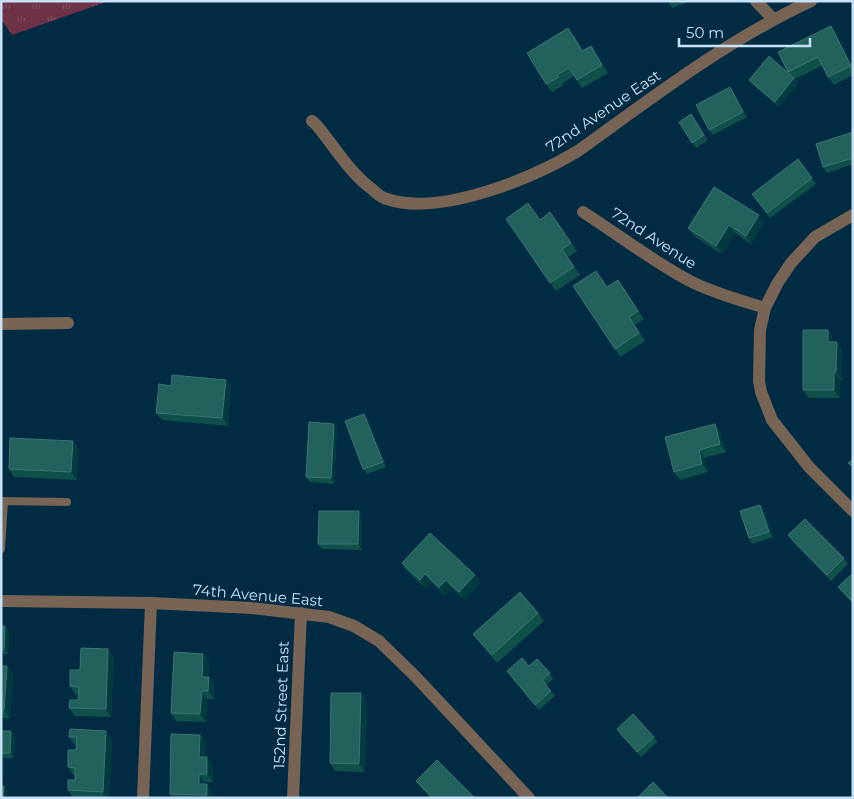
<svg xmlns="http://www.w3.org/2000/svg" width="854" height="799" font-family="Montserrat,sans-serif">
	<style>
		.grass { fill: url(#grass-tufts) }
		.lines { fill: none; stroke-linecap: round; stroke-linejoin: round }
		.lane { stroke: #786454; stroke-width: 8 }
		.street { stroke: #786454; stroke-width: 12 }
		.wall { fill: #0f514a }
		.shaded-wall { fill: #013b3f }
		.building { fill: #23615c; stroke: #3c7574 }
		.labels { text-anchor: middle; dominant-baseline: central; stroke-width: 4; stroke-linejoin: round; paint-order: stroke }
		.street-label { font-size: 15px; fill: #c7e2f6; stroke: #002b43 }
	</style>
	<defs>
		<pattern id="grass-tufts" width="24" height="20" patternUnits="userSpaceOnUse" patternTransform="scale(1.25)"><rect width="24" height="20" fill="#6d3246"/><path d="M3 7l-1-3M5 7V3M7 7l1-3M15 17l-1-3M17 17v-4M19 17l1-3" fill="none" stroke="#804f61"/></pattern>
	</defs>
	<rect width="100%" height="100%" fill="#002b43"/>
	<path class="grass" d="M1,1H109L12,35L1,19Z"/>
	<g class="lines">
		<path class="lane" d="M1,501L67,502
			M1,549L4,501"/>
		<path class="street" d="M756,1L774,20
			M312,121C318,125 324,135 329,141C342,158 354,176 372,189C376,193 382,198 387,199C440,217 533,178 578,151C653,97 727,40 811,1
			M583,212C619,235 652,261 690,281C713,293 740,300 765,308
			M853,215L815,237L791,263L777,284L765,308L760,330L759,381L761,392L772,420L809,467L853,511
			M1,324L68,323
			M1,601L151,603L252,608L329,617L354,626L379,641L415,676L529,798
			M143,798L151,603
			M293,798L301,613"/>
	</g>
	<path class="wall" d="M668,1H691L672,8Z
		M831,26L836,33L853,67V75L834,85L828,77L823,65L795,79L798,84L779,107L753,85L749,80L790,75L788,72Z
		M574,35L583,51L591,46L608,73L582,88L574,76L563,83L564,85L552,92L546,84Z
		M730,87L734,93L747,117L713,135L709,130Z
		M691,114L708,140L696,148L679,122Z
		M853,132V164L827,173L823,167Z
		M798,159L816,184L770,218L752,194Z
		M550,212L577,251L568,257L580,275L556,291L506,219L540,220Z
		M764,223L751,244L735,233L722,254L694,236L688,228Z
		M607,287L624,288L644,319L635,325L645,341L620,357L615,349Z
		M833,338V342H837L842,350V380H840V398H809L803,390Z
		M226,380L231,388L228,426L162,420L156,413Z
		M368,419L386,467L367,474L363,469Z
		M334,424L337,429L334,484L310,482L306,477Z
		M715,424L720,432L726,452L704,458L708,472L680,480L674,472Z
		M73,441L78,449L77,480L14,477L9,469Z
		M764,510L773,537L752,544L749,538Z
		M362,517V550L322,549L318,544Z
		M788,535L844,558L848,564L831,581L792,541Z
		M402,563L475,575L480,583L465,600L452,588L445,595L431,582L426,588L407,571Z
		M853,573V604L838,587Z
		M538,613L544,621L497,663L479,642L473,634Z
		M1,626L9,631L8,654H1Z
		M203,654L209,662L208,677L214,685V699H207L206,722L176,721L171,713Z
		M114,657L111,717L75,716L69,708L78,700V695L75,694L70,686L80,670Z
		M1,666H7L13,674L10,718H1Z
		M529,666L550,673L553,679L546,685L555,696L539,710L507,671Z
		M367,701L365,772L335,771L330,763Z
		M617,729L654,737L657,742L641,757L620,734Z
		M1,731H11L15,737L14,758H4V775H1Z
		M200,735L206,743L205,757L213,765V782H205V784H207L212,792V798H172L170,794Z
		M69,737L112,739L109,798H73L68,790L75,780V775H73L68,767L76,750L77,745H75Z
		M416,781L475,798H431L422,789Z"/>
	<path class="shaded-wall" d="M831,26L836,33L853,67V69Z
		M591,46L597,54L608,73L602,65Z
		M794,78L798,84L779,107L775,102Z
		M730,87L734,93L747,117L743,112Z
		M759,215L764,223L751,244L746,236Z
		M729,225L735,233L722,254L716,246Z
		M828,330L833,338V350L828,342Z
		M837,342L842,350V380L836,372Z
		M834,372L840,380V398L834,390Z
		M226,380L231,388L228,426L222,418Z
		M364,414L368,419L386,467L383,462Z
		M334,424L337,429L334,484L331,478Z
		M715,424L720,432L726,452L720,444Z
		M73,441L78,449L77,480L71,472Z
		M699,450L704,458L708,472L702,464Z
		M760,505L764,510L773,537L769,532Z
		M359,511L362,517V550L358,544Z
		M425,574L431,582L426,588L420,580Z
		M475,575L480,583L465,600L459,592Z
		M446,580L452,588L445,595L439,587Z
		M5,626L9,631L8,654L4,649Z
		M108,649L114,657L111,717L106,709Z
		M203,654L209,662L208,685L202,677Z
		M7,666L13,674L10,718L4,710Z
		M209,677L214,685V699L208,691Z
		M202,691L207,699L206,722L200,714Z
		M361,693L367,701L365,772L359,764Z
		M11,731L15,737L14,758L10,753Z
		M106,731L112,739L109,798H107L103,792Z
		M200,735L206,743L205,764L199,757Z
		M1,754L4,758V775L1,772Z
		M207,757L213,765V782L207,774Z
		M199,774L205,782V792L199,784Z
		M207,784L212,792V798H209L207,795Z
		M4,786L7,791V798H3Z"/>
	<path class="building" d="M831,26L851,66L828,77L818,57L788,72L778,52Z
		M568,28L582,51L591,46L602,65L577,80L569,68L557,75L559,77L546,84L527,53Z
		M769,56L794,78L775,102L749,80Z
		M730,87L743,112L709,130L696,105Z
		M691,114L704,135L692,143L679,122Z
		M853,132V158L823,167L816,144Z
		M798,159L812,178L767,213L752,194Z
		M714,187L759,215L746,236L729,225L716,246L688,228Z
		M528,203L540,220L550,212L571,243L562,249L574,267L550,283L506,219Z
		M596,271L607,287L618,280L638,311L629,317L639,333L615,349L573,286Z
		M803,330H828V342H837L836,372H834V390H803Z
		M172,375L226,380L222,418L156,413L159,384L171,386Z
		M364,414L383,462L363,469L345,421Z
		M309,422L334,424L331,478L306,477Z
		M715,424L720,444L699,450L702,464L674,472L665,437Z
		M10,438L73,441L71,472L9,469Z
		M853,459V467L848,463Z
		M760,505L769,532L749,538L740,511Z
		M319,511H359L358,544H318Z
		M805,519L844,558L827,575L788,535Z
		M430,533L475,575L459,592L446,580L439,587L425,574L420,580L402,563Z
		M853,573V602L838,587Z
		M520,592L538,613L492,655L473,634Z
		M1,626H5L4,649H1Z
		M81,648L108,649L106,709L69,708L70,700H78L79,687L70,686V670H80Z
		M174,652L203,654L202,677H209L208,691H202L200,714L171,713Z
		M522,658L529,666L537,659L550,673L542,680L551,691L535,705L507,671Z
		M1,666H7L4,710H1Z
		M331,693H361L359,764L330,763Z
		M633,714L654,737L637,752L617,729Z
		M70,729L106,731L103,792L68,790V780H75V768L68,767V750H76L77,737H69Z
		M1,731H11L10,753H1Z
		M171,734L200,735L199,757H207V774H199V784H207V795L170,794Z
		M437,760L475,798H433L416,781Z
		M653,782L668,798H637Z
		M1,786H4L3,798H1Z"/>
	<g class="labels">
		<g class="street-label">
			<text transform="translate(603 111) rotate(-34)">72nd Avenue East</text>
			<text transform="translate(654 238) rotate(33)">72nd Avenue</text>
			<text transform="translate(258 595) rotate(5)">74th Avenue East</text>
			<text transform="translate(281 705) rotate(-88)">152nd Street East</text>
		</g>
	</g>
	<rect width="854" height="799" fill="none" stroke="#c7e2f6" stroke-width="5"/>
	<path d="M679 38v8h131v-8" fill="none" stroke="#c7e2f6" stroke-width="2.5"/>
	<text x="686" y="38" font-size="15" fill="#c7e2f6" stroke="#002b43" stroke-width="4" paint-order="stroke">50 m</text>
</svg>
